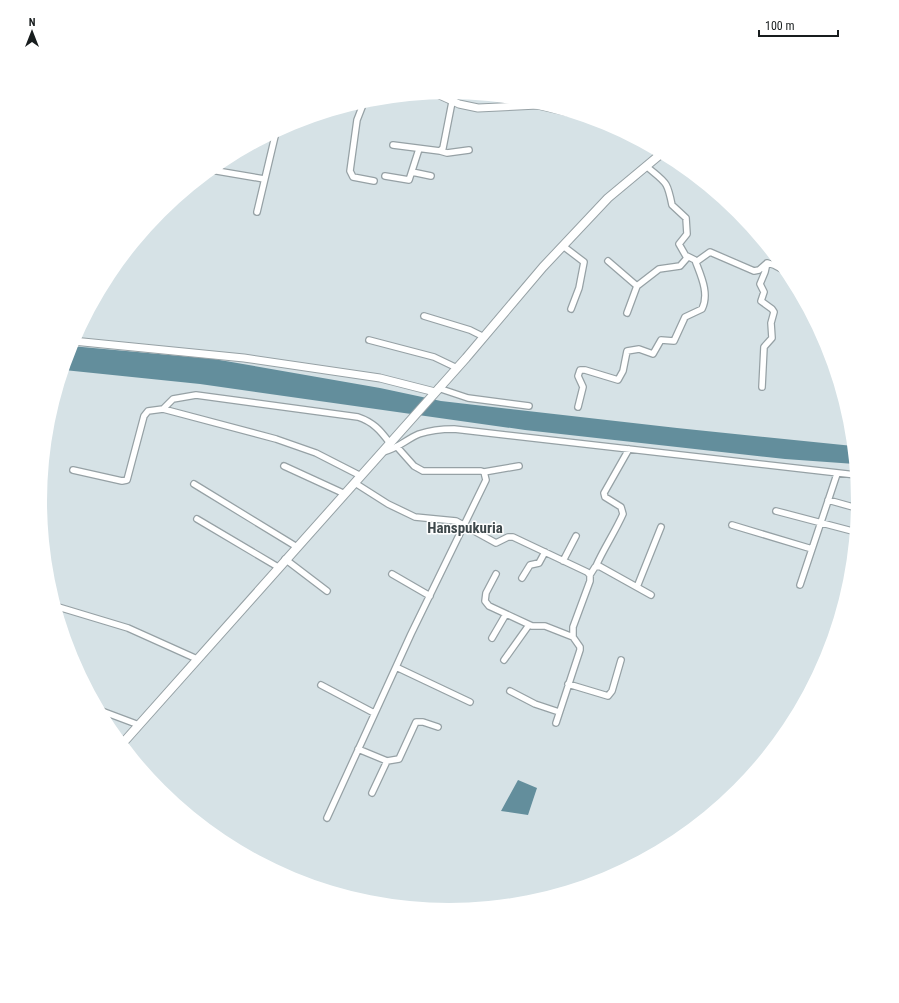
<svg xmlns="http://www.w3.org/2000/svg" width="899" height="1003" font-family="'Roboto Condensed',sans-serif">
	<style>
		.water { fill: #638e9c }
		.lines { fill: none; stroke-linecap: round; stroke-linejoin: round }
		.minor-casing { stroke: #96a1a5; stroke-width: 8 }
		.tertiary-casing { stroke: #96a1a5; stroke-width: 9 }
		.secondary-casing { stroke: #96a1a5; stroke-width: 10 }
		.minor { stroke: #fff; stroke-width: 5.5 }
		.tertiary { stroke: #fff; stroke-width: 7 }
		.secondary { stroke: #fff; stroke-width: 8 }
		.labels { text-anchor: middle; dominant-baseline: central; stroke-width: 3; stroke-linejoin: round; paint-order: stroke }
		.district-label { font-size: 15px; font-weight: bold; fill: #3e484b; stroke: #fff }
	</style>
	<rect width="100%" height="100%" fill="#d6e2e6"/>
	<path class="water" d="M71,346L214,359L380,388L441,401L677,428L853,446L855,464L785,459L525,430L200,384L64,370Z
		M518,780L537,788L528,815L501,811Z"/>
	<g class="lines">
		<defs>
			<path id="minor" d="M364,102L357,120L350,171L353,177L374,181
				M393,145L440,151L443,148L452,102
				M440,151L447,153L469,150
				M211,170L264,179
				M412,172L431,176
				M385,176L409,180L419,149
				M257,212L276,132
				M563,246L584,262L579,288L571,309
				M608,261L637,286
				M696,262L710,252L754,271L759,270L767,263L774,265L789,273
				M627,313L637,286L659,269L680,266L687,258L679,244L687,234L686,218L672,205C667,180 666,183 646,166
				M424,316L470,330L484,337
				M369,340L434,357L457,368
				M762,387L764,347L772,338L771,323L774,312L772,309L761,301L764,292L760,284L765,272L767,263
				M438,388L468,398L529,406
				M578,407L583,387L578,376L580,370H585L618,380L623,371L627,351L639,349L653,354L661,340L674,341L685,317L702,309C710,293 700,274 695,260L687,256
				M163,409L173,399L196,395L358,417C373,422 380,430 389,442
				M383,452C399,448 405,440 419,434C431,430 442,429 454,429L856,475
				M284,466L345,494
				M73,470L122,481L127,480L144,416L148,411L163,409L276,439L316,453L361,476
				M484,472L519,466
				M355,483L388,504L415,517L456,521L496,543L508,537H513L587,572L590,575V581L573,627V637L580,647V650L556,723
				M194,484L297,547
				M828,500L853,507
				M776,511L856,532
				M197,519L278,567
				M732,525L812,549
				M285,559L327,591
				M563,561L576,536
				M596,566C604,548 615,532 623,514L621,507L605,497L604,493L629,449
				M392,574L430,596
				M496,574L486,593L485,601L489,606L532,626H545L573,637
				M590,575L595,567L599,566L651,595
				M522,578L530,565L539,563L545,552
				M800,585L837,474
				M637,587L661,527
				M55,606L128,628L197,659
				M492,638L506,614
				M504,660L529,625
				M396,667L470,702
				M568,684L608,696L612,691L621,660
				M321,685L374,713
				M510,691L535,704L559,712
				M99,710L139,725
				M358,749L387,761L399,759L416,722H423L438,727
				M372,793L387,761
				M327,818L411,634L486,480L484,472L481,471H423L414,466L398,448
				M209,832L212,833"/>
			<path id="tertiary" d="M435,93L459,104L478,108L538,105L569,112
				M73,341L244,358L380,378L435,392"/>
			<path id="secondary" d="M122,744L466,358L543,267L608,198L662,153"/>
		</defs>
		<use href="#minor" class="minor-casing"/>
		<use href="#tertiary" class="tertiary-casing"/>
		<use href="#secondary" class="secondary-casing"/>
		<use href="#minor" class="minor"/>
		<use href="#tertiary" class="tertiary"/>
		<use href="#secondary" class="secondary"/>
	</g>
	<g class="labels">
		<g class="district-label">
			<text x="465" y="528">Hanspukuria</text>
		</g>
	</g>
	<path d="M0 0H899V1003H0ZM47 501a402 402 0 1 1 804 0a402 402 0 1 1-804 0Z" fill="#fff" fill-rule="evenodd"/>
	<g transform="translate(32 32)" stroke="#ffffff" stroke-width="3" paint-order="stroke">
	<path d="M0-3L7 15L0 10L-7 15Z" fill="#181d1e"/>
	<text y="-6" font-size="11" font-weight="bold" text-anchor="middle" fill="#181d1e">N</text>
	</g>
	<path d="M759 30v6h79v-6" fill="none" stroke="#181d1e" stroke-width="2"/>
	<text x="765" y="30" font-size="12" fill="#181d1e" stroke="#ffffff" stroke-width="3" paint-order="stroke">100 m</text>
</svg>
